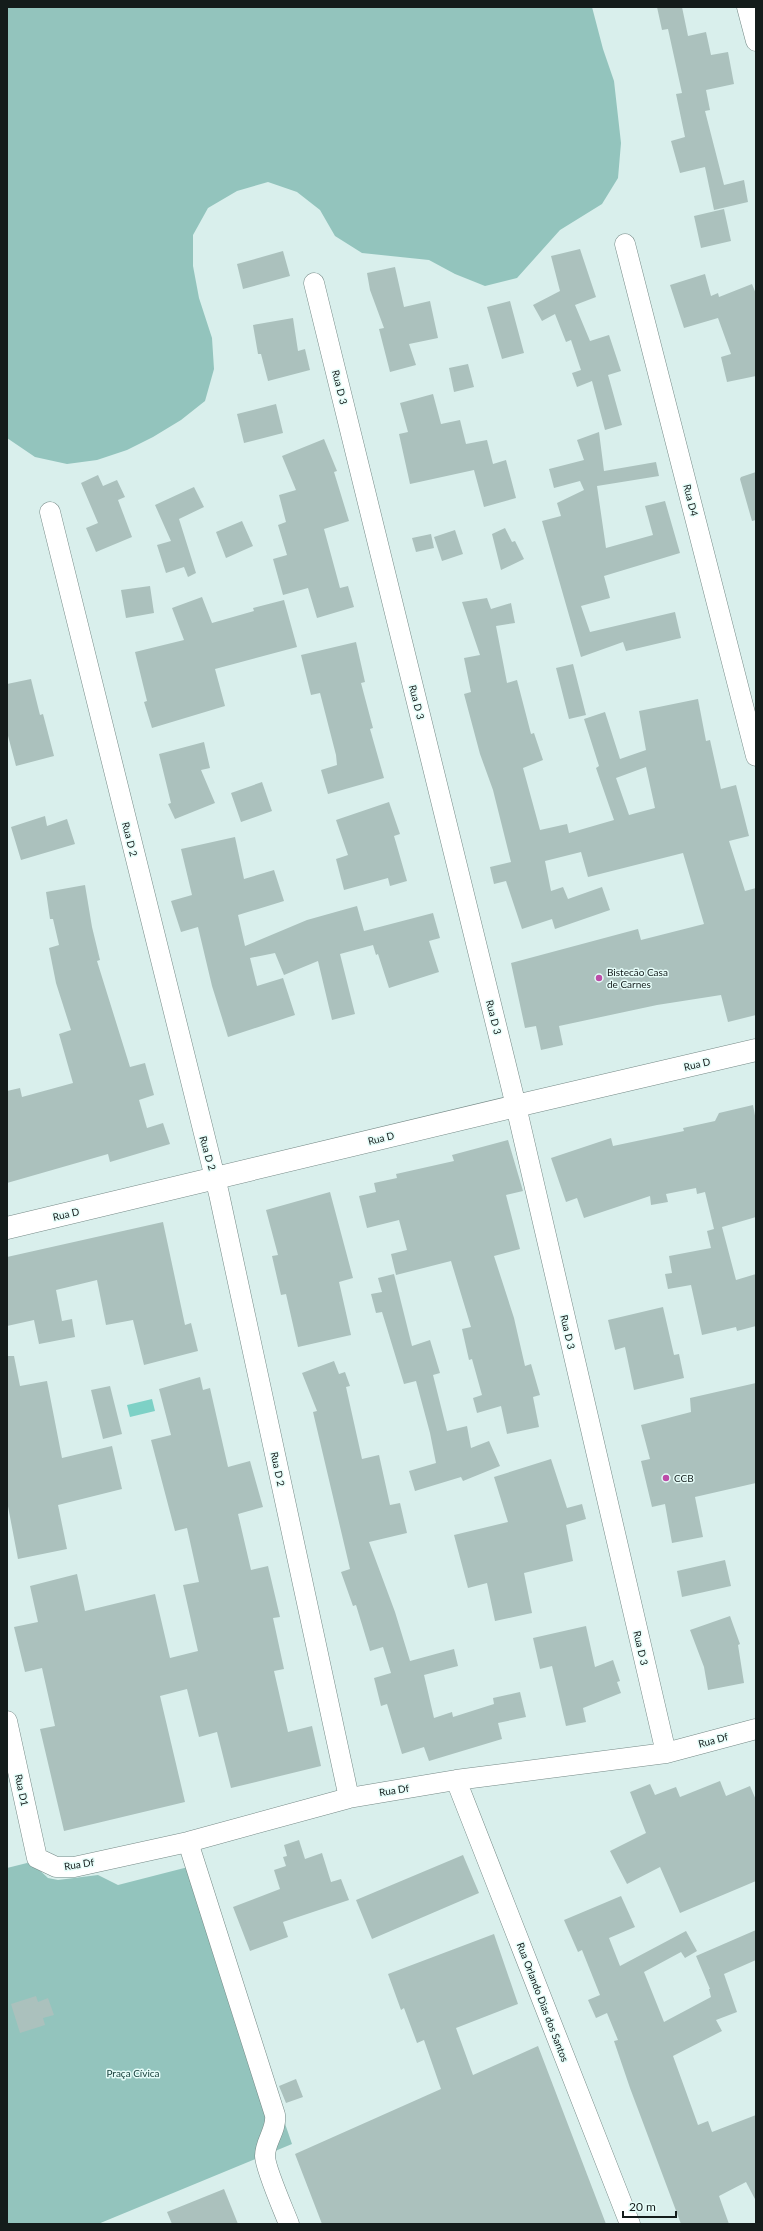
<svg xmlns="http://www.w3.org/2000/svg" width="763" height="2231" font-family="Lato,sans-serif">
	<style>
		.green { fill: #93c4bd }
		.water { fill: #7dd1c6 }
		.building { fill: #abc1bd; fill-rule: evenodd }
		.lines { fill: none; stroke-linecap: round; stroke-linejoin: round }
		.minor-casing { stroke: #768a87; stroke-width: 21 }
		.tertiary-casing { stroke: #768a87; stroke-width: 23 }
		.minor { stroke: #fff; stroke-width: 20 }
		.tertiary { stroke: #fff; stroke-width: 22 }
		.poi-dot { fill: #bd4ca8; stroke: #e6fdf9; stroke-width: 1.5 }
		.labels { text-anchor: middle; dominant-baseline: central; stroke-width: 3; stroke-linejoin: round; paint-order: stroke }
		.street-label { font-size: 10px; fill: #141c1b; stroke: #e6fdf9 }
		.poi-label { font-size: 10px; fill: #141c1b; stroke: #e6fdf9; text-anchor: start }
		.park-label { font-size: 10px; fill: #113a36; stroke: #e6fdf9 }
	</style>
	<rect width="100%" height="100%" fill="#d9efec"/>
	<path class="green" d="M7,7H592L603,49L614,81L621,143L618,178L602,204L560,230L517,278L485,286L455,274L429,260L362,253L335,236L320,210L297,192L268,182L237,191L208,208L193,235V266L199,298L212,338L214,369L205,401L181,420L153,437L127,450L97,460L67,464L35,457L7,438Z
		M27,1863L35,1866L48,1878L58,1880L98,1875L118,1885L196,1865L292,2144L98,2224H7V1868Z"/>
	<path class="water" d="M152,1399L155,1411L130,1417L127,1405Z"/>
	<path class="building" d="M657,7H682L688,36L706,32L711,55L728,52L734,84L706,90L710,110L705,111L724,185L744,180L748,202L714,210L705,167L680,173L671,141L685,137L676,94L682,93L668,29L662,30Z
		M724,209L731,241L701,248L694,216Z
		M580,249L596,297L575,305L590,341L609,335L621,371L608,375L622,425L605,430L592,381L577,387L572,373L581,370L571,340L566,342L555,314L542,321L533,305L560,291L551,256Z
		M283,251L290,276L243,289L237,264Z
		M395,267L404,307L430,301L438,338L409,344L416,365L390,372L379,329L384,328L370,290L367,273Z
		M705,274L711,296L718,293L719,297L752,284L756,294V376L727,382L721,357L731,354L718,318L684,328L670,285Z
		M510,301L524,353L502,359L487,307Z
		M293,318L298,351L305,349L310,370L268,381L261,354H258L253,325Z
		M468,364L474,387L454,392L449,368Z
		M433,394L441,424L460,420L466,444L487,440L493,464L506,460L516,498L484,507L474,470L410,484L399,434L408,432L400,403Z
		M276,404L283,433L244,443L237,414Z
		M599,432L604,471L656,462L659,476L597,486L606,548L653,535L645,506L665,501L680,553L604,576L610,598L581,606L590,632L675,612L681,638L626,651L623,642L581,657L542,521L561,516L557,503L584,490L580,481L554,488L549,469L584,460L577,440Z
		M324,439L337,471L334,472L349,521L324,529L340,588L348,586L354,607L317,618L308,588L283,595L273,559L287,555L278,525L286,522L279,495L296,490L282,456Z
		M756,472V520L752,521L740,479L741,477Z
		M98,475L103,486L117,480L125,497L118,500L132,537L96,552L86,528L98,523L81,483Z
		M194,487L204,507L179,519L196,573L188,577L184,567L166,573L157,545L171,541L155,505Z
		M242,521L253,546L226,558L216,532Z
		M505,528L512,542L515,541L524,559L501,570L492,534Z
		M455,530L463,554L442,561L434,537Z
		M431,534L434,548L416,552L412,538Z
		M150,586L154,613L126,618L121,590Z
		M202,597L212,623L254,611L253,608L284,600L297,647L215,669L225,706L152,728L144,702L147,701L135,652L184,640L172,608Z
		M487,598L491,609L511,603L515,623L496,626L507,683L517,680L531,734L534,733L543,760L523,768L540,830L567,824L569,833L614,820L596,768L599,766L584,719L605,712L620,759L646,750L639,711L698,699L706,741L710,740L721,789L736,785L749,836L729,841L745,891L756,888V1015L728,1022L721,995L657,1005L559,1026L563,1045L541,1050L536,1026L525,1028L511,963L638,929L641,940L704,924L683,853L588,877L581,852L545,861L551,891L563,887L568,899L602,887L610,910L555,929L552,919L522,929L506,881L494,884L490,867L511,862L493,790L480,754L464,694L471,692L464,658L480,655L462,602ZM646,767L655,808L629,815L616,778Z
		M356,642L365,682L361,683L373,728L370,729L384,778L328,794L321,770L337,765L336,755L320,693L311,695L301,655Z
		M573,664L586,715L569,719L556,668Z
		M31,679L40,715L43,714L54,756L16,766L7,732V684Z
		M204,742L210,768L201,770L215,803L175,819L168,804L171,803L159,754Z
		M262,782L272,811L241,822L231,793Z
		M389,802L400,834L394,836L407,881L390,886L388,878L344,890L336,859L348,855L336,820Z
		M45,816L47,826L67,819L75,844L21,860L11,827Z
		M235,837L244,879L274,870L284,901L238,915L245,946L307,920L357,906L364,931L433,913L440,938L429,941L439,972L389,988L378,954L376,955L373,945L340,954L355,1014L332,1020L318,961L284,975L275,953L250,958L257,986L283,978L295,1015L228,1037L212,986L198,927L181,932L171,901L192,895L181,849Z
		M85,885L92,927L100,960L97,961L130,1067L145,1063L154,1095L139,1100L147,1128L163,1123L170,1144L110,1162L108,1154L7,1183V1091L20,1088L22,1097L73,1083L59,1034L71,1030L56,983L49,948L59,945L53,919H50L46,892Z
		M753,1105L756,1121V1217L722,1227L736,1280L756,1274V1326L737,1331L736,1327L702,1335L691,1285L668,1289L665,1274L672,1273L669,1256L711,1248L707,1231L714,1229L705,1192L697,1194L696,1188L666,1194L668,1202L651,1205L650,1196L584,1218L577,1198L566,1202L551,1158L611,1138L613,1146L684,1131L683,1128L715,1121L719,1113Z
		M508,1140L523,1191L506,1195L520,1249L494,1256L514,1318L525,1366L531,1364L540,1395L533,1397L539,1427L507,1434L501,1406L477,1413L473,1398L482,1395L472,1359L469,1360L462,1329L471,1327L451,1261L396,1275L391,1254L407,1250L399,1220L367,1228L359,1196L376,1192L374,1183L397,1178L396,1174L454,1161L452,1155Z
		M330,1192L353,1278L339,1282L351,1335L298,1347L286,1294L281,1295L272,1256L278,1255L266,1210Z
		M163,1222L185,1325L191,1323L198,1351L144,1365L133,1320L106,1325L97,1280L56,1290L62,1321L72,1319L75,1337L39,1344L34,1320L7,1326V1257Z
		M394,1274L412,1346L430,1340L440,1373L433,1375L447,1431L467,1426L471,1448L489,1441L500,1466L463,1481L461,1477L415,1491L409,1471L436,1463L430,1433L416,1381L404,1384L382,1312L376,1313L371,1294L382,1292L378,1278Z
		M663,1307L674,1355L679,1354L684,1378L634,1390L625,1347L615,1350L608,1320Z
		M7,1356H14L20,1386L47,1381L62,1458L112,1446L122,1489L58,1505L67,1549L18,1559L7,1501Z
		M334,1361L339,1374L345,1372L350,1386L346,1387L362,1459L379,1455L390,1505L400,1503L407,1533L369,1542L395,1612L410,1661L454,1649L458,1666L424,1675L434,1718L452,1712L453,1717L494,1704L493,1698L520,1692L526,1717L498,1723L502,1739L429,1761L424,1747L402,1754L387,1704L381,1706L374,1678L391,1673L383,1647L370,1651L356,1605L353,1606L341,1572L350,1569L313,1412L317,1411L302,1373Z
		M200,1377L203,1390L210,1388L228,1467L250,1461L263,1507L238,1514L251,1570L268,1566L280,1617L273,1618L284,1669L274,1671L288,1732L312,1726L321,1766L231,1788L217,1732L199,1737L187,1689L160,1696L185,1802L64,1831L40,1729L55,1726L42,1668L25,1672L14,1627L38,1622L30,1586L77,1574L85,1611L155,1594L170,1658L198,1651L183,1585L199,1582L187,1528L175,1531L151,1440L171,1435L159,1389Z
		M756,1383V1483L695,1497L703,1537L672,1543L665,1504L652,1507L641,1461L650,1459L641,1425L691,1412L690,1398Z
		M110,1386L122,1434L103,1439L91,1390Z
		M551,1459L567,1508L582,1504L586,1519L566,1525L573,1561L524,1573L532,1613L495,1621L487,1583L468,1588L454,1535L508,1522L494,1477Z
		M725,1560L731,1586L682,1597L677,1571Z
		M730,1616L740,1644L738,1645L744,1683L708,1690L704,1667L690,1630Z
		M586,1626L595,1667L613,1660L620,1681L617,1682L621,1693L583,1708L586,1722L566,1726L552,1666L540,1669L533,1638Z
		M720,1781L726,1796L750,1786L756,1800V1881L680,1913L660,1867L627,1884L610,1851L646,1833L630,1792L650,1784L655,1795L676,1787L680,1797Z
		M299,1840L305,1859L322,1853L331,1882L341,1879L349,1900L283,1922L288,1937L250,1951L233,1907L280,1889L274,1870L286,1866L283,1857L287,1856L284,1845Z
		M463,1855L479,1893L372,1939L356,1900Z
		M621,1896L635,1927L609,1938L620,1966L686,1931L697,1951L685,1958L681,1952L644,1972L664,2022L711,1997L709,1989H710L696,1956L756,1930V1960L724,1974L737,2012L716,2020L722,2031L673,2056L698,2125L708,2121L712,2132L756,2115V2201L746,2182L719,2196L729,2224H681L630,2088L614,2041L618,2040L607,2013L596,2018L588,2000L600,1995L582,1950L578,1952L564,1920Z
		M494,1934L518,2004L456,2028L473,2075L538,2046L606,2224H322L295,2154L441,2089L424,2040L417,2043L404,2008L401,2010L388,1974Z
		M36,1996L38,2002L48,1998L54,2015L43,2018L45,2025L20,2033L11,2004Z
		M296,2079L303,2097L286,2103L279,2086Z
		M224,2189L238,2224H172L167,2212Z"/>
	<g class="lines">
		<defs>
			<path id="minor" d="M747,7L756,41
				M625,244L756,756
				M314,283L516,1106L666,1753
				M50,512L219,1194L349,1798
				M7,1721L37,1858L56,1867H74L188,1842L349,1798L456,1780L666,1753L756,1729
				M456,1780L630,2224
				M188,1842L275,2115C277,2130 265,2141 265,2156C265,2168 284,2211 289,2224"/>
			<path id="tertiary" d="M7,1228L516,1106L756,1050"/>
		</defs>
		<use href="#minor" class="minor-casing"/>
		<use href="#tertiary" class="tertiary-casing"/>
		<use href="#minor" class="minor"/>
		<use href="#tertiary" class="tertiary"/>
	</g>
	<g class="poi-dot">
		<circle cx="599" cy="978" r="4"/>
		<circle cx="666" cy="1478" r="4"/>
	</g>
	<g class="labels">
		<g class="street-label">
			<text transform="translate(340 387) rotate(76)">Rua D 3</text>
			<text transform="translate(691 500) rotate(76)">Rua D4</text>
			<text transform="translate(417 702) rotate(76)">Rua D 3</text>
			<text transform="translate(130 839) rotate(76)">Rua D 2</text>
			<text transform="translate(494 1017) rotate(76)">Rua D 3</text>
			<text transform="translate(697 1064) rotate(-13)">Rua D</text>
			<text transform="translate(381 1138) rotate(-14)">Rua D</text>
			<text transform="translate(208 1153) rotate(74)">Rua D 2</text>
			<text transform="translate(66 1214) rotate(-13)">Rua D</text>
			<text transform="translate(568 1332) rotate(77)">Rua D 3</text>
			<text transform="translate(278 1469) rotate(78)">Rua D 2</text>
			<text transform="translate(641 1648) rotate(77)">Rua D 3</text>
			<text transform="translate(713 1740) rotate(-15)">Rua Df</text>
			<text transform="translate(22 1790) rotate(78)">Rua D1</text>
			<text transform="translate(394 1790) rotate(-9)">Rua Df</text>
			<text transform="translate(79 1864) rotate(-9)">Rua Df</text>
			<text transform="translate(543 2002) rotate(69)">Rua Orlando Dias dos Santos</text>
		</g>
		<g class="poi-label">
			<text x="607" y="972">Bistecão Casa<tspan x="607" dy="12">de Carnes</tspan></text>
			<text x="674" y="1478">CCB</text>
		</g>
		<g class="park-label">
			<text x="133" y="2073">Praça Cívica</text>
		</g>
	</g>
	<rect width="763" height="2231" fill="none" stroke="#141c1b" stroke-width="16"/>
	<path d="M623 2211v6h53v-6" fill="none" stroke="#141c1b" stroke-width="2"/>
	<text x="629" y="2211" font-size="12" fill="#141c1b" stroke="#e6fdf9" stroke-width="3" paint-order="stroke">20 m</text>
</svg>
